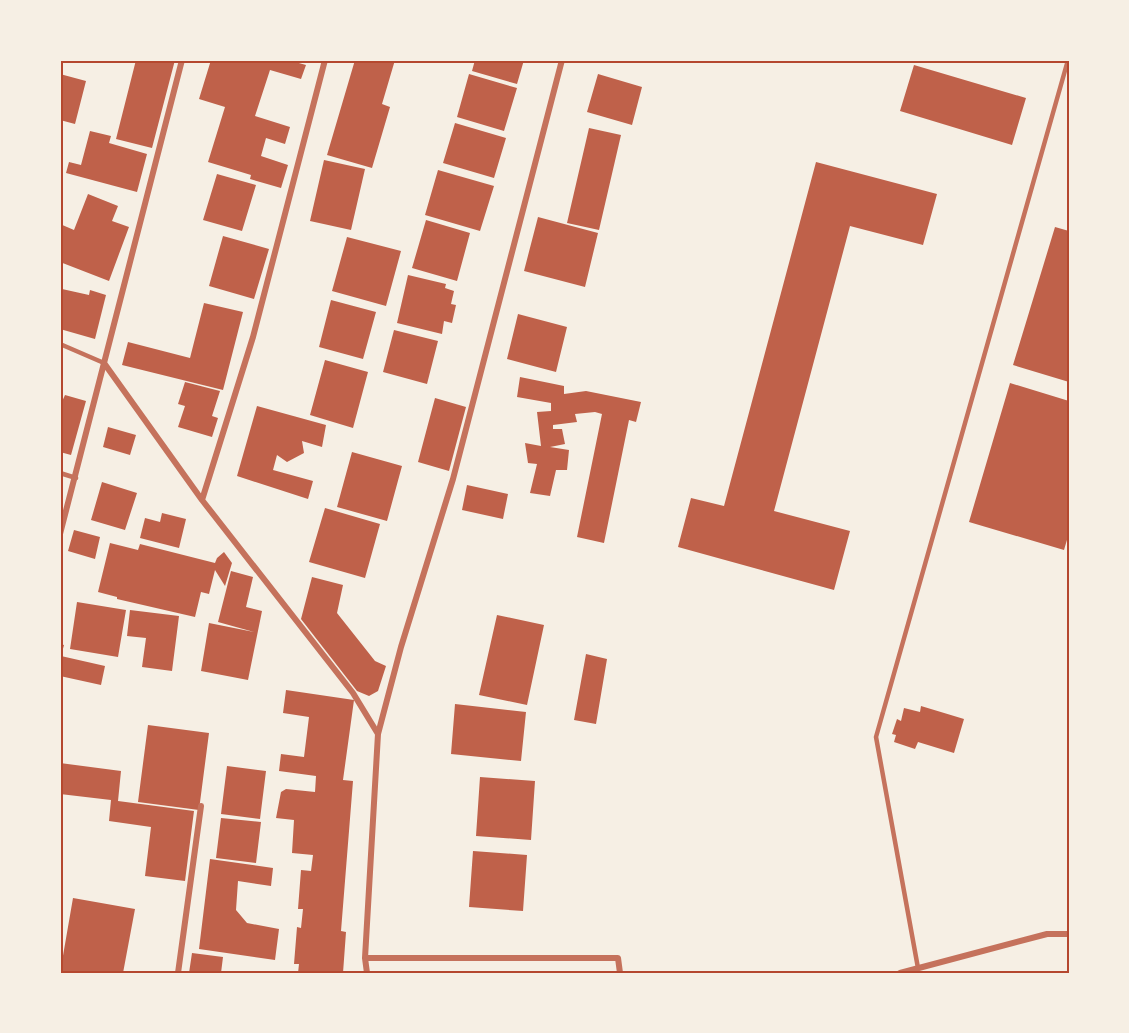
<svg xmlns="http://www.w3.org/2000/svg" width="1129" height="1033" font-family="Overpass,sans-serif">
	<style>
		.building { fill: #bf614a }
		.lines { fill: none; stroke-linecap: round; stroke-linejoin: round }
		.service { stroke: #c5725c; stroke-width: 4.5 }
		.minor { stroke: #c5725c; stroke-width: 6 }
		.neatline { fill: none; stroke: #b5482f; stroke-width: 2 }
	</style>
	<rect width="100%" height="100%" fill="#f6efe4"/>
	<path class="building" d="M136,60H175L152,148L116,139Z
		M211,60H288L306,65L301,79L270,70L255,116L290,127L285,144L266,138L261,156L288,165L281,188L250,179L251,175L208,162L225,107L199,99Z
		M355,60H395L382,104L390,107L372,168L327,155Z
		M475,60H524L517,84L472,71Z
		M914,65L1026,98L1012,145L900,111Z
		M60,74L86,81L75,124L60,120Z
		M469,74L517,88L504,131L457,117Z
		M598,74L642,87L632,125L587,112Z
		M455,123L506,138L494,178L443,163Z
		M589,128L621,135L599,230L567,223Z
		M90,131L111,136L109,143L147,154L137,192L66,173L69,162L81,165Z
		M324,160L365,169L351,230L310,221Z
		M816,162L937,194L923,245L850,226L774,511L850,531L834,590L678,547L691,498L724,506Z
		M438,170L494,186L480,231L425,215Z
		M217,174L256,185L242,231L203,220Z
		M88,194L118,206L112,221L129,227L109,281L60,262V224L74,230Z
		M538,217L598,233L585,287L524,271Z
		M426,220L470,233L457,281L412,268Z
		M1055,227L1069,231V382L1013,365Z
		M223,236L269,249L254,299L209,286Z
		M347,237L401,251L386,306L332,291Z
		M408,275L446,284L445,288L454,291L451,304L456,305L452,323L444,321L442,334L397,323Z
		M62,289L89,295L90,290L106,295L95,339L60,329Z
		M331,300L376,312L363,359L319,347Z
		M204,303L243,312L223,390L122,365L128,342L190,358Z
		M518,314L567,327L556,372L507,359Z
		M394,330L438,341L427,384L383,372Z
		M325,360L368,372L353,428L310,415Z
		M520,377L564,386V394L586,391L641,402L636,422L629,420L604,543L577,537L602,414L595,412L575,414L577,422L553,425V429H562L565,444L550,447L569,450L567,470H556L550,496L530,493L537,464L528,463L525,443L541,446L537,412L551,411V403L517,397Z
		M185,382L220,391L212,416L218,418L212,437L178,427L185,406L178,404Z
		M1010,383L1069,401V533L1064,550L969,522Z
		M65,395L86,401L71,455L60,452V406Z
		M435,398L466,407L449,471L418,462Z
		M257,406L326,425L322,447L302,441L304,453L287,462L277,455L273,470L313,481L308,499L237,476Z
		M108,427L136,435L130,455L103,447Z
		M352,452L402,466L387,521L337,507Z
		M102,482L137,493L125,530L91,520Z
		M467,485L508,494L503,519L462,510Z
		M325,508L380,524L365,578L309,562Z
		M162,513L186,519L179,548L140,538L145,518L160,522Z
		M74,530L100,537L95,559L68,551Z
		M110,543L138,550L140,544L215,563L217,558L224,552L232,563L225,586L215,570L209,594L201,592L195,617L117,599V597L98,592Z
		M231,571L253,577L246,607L262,611L248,680L201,671L209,623L254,632L218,622Z
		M312,577L343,585L337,613L375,661L386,666L378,691L369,696L357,691L301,619Z
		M77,602L126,610L118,657L70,649Z
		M130,610L179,616L172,671L142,667L146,638L127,636Z
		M497,615L544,625L527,705L479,695Z
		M60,644L64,645L61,656L105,666L101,685L60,676Z
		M586,654L607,659L596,724L574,720Z
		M286,690L354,700L343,780L353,781L341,931L346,932L343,973H298L299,964H294L297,927L301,928L303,909H298L301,870L311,871L313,855L292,853L294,820L276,818L281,792L286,789L315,792L316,776L279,771L281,754L304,757L309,717L283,713Z
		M455,704L526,712L521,761L451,754Z
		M921,706L964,719L954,753L918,742L915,749L894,742L896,735L892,734L897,719L901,721L904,708L920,712Z
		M148,725L209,733L199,810L138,802Z
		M60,763L121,771L118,801L194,811L185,881L145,876L151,827L109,821L111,800L60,794Z
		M227,766L266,771L260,819L221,814Z
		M480,777L535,781L531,840L476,836Z
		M221,818L261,822L256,863L216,858Z
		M473,851L527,855L523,911L469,907Z
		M210,859L273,868L271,886L238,881L236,910L247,923L279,929L275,960L199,949Z
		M73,898L135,909L123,973H60Z
		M192,953L223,957L221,973H189Z"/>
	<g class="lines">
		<path class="service" d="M60,344L104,363
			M60,473L76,478
			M918,968L876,737L1068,60"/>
		<path class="minor" d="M104,363L202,500L353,693L378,734L365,958L367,973
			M202,500L253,337L325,60
			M60,534L182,60
			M378,734L401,647L453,479L562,60
			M365,958H618L620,973
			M178,973L201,806
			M900,973L1047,934H1069"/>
	</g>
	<rect width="1129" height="1033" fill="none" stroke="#f6efe4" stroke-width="123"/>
	<rect x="62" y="62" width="1006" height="910" class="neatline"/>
</svg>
